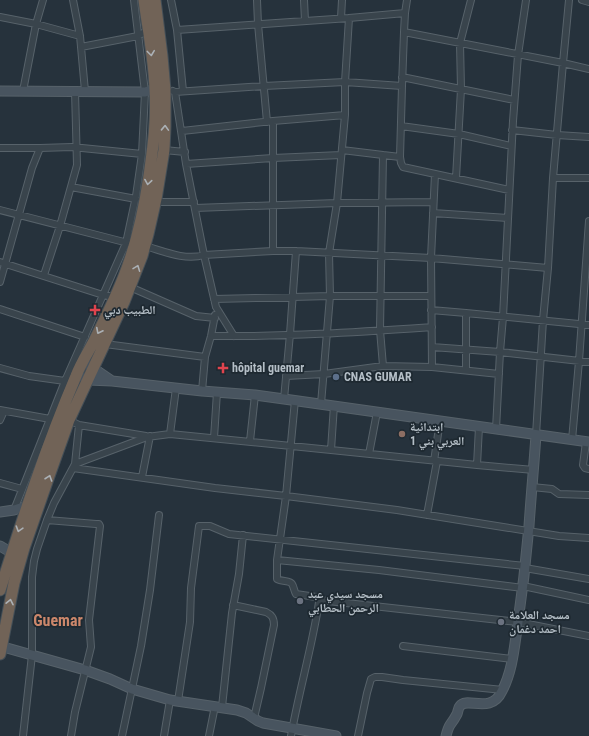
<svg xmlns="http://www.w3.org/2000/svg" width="589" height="736" font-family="'Roboto Condensed','Noto Naskh Arabic',sans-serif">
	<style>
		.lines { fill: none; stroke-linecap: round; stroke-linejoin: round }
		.street-casing { stroke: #57626a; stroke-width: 8 }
		.secondary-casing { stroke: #57626a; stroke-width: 11 }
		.highway-casing { stroke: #444f57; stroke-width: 13 }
		.street { stroke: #39444c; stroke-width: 6 }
		.secondary { stroke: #48545f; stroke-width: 9 }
		.highway { stroke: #716357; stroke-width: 11 }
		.oneway { stroke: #abb1b6 }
		.health-dot { fill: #e0444e; stroke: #1e2931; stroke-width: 1.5 }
		.service-dot { fill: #5c6f8a; stroke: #1e2931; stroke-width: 1.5 }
		.education-dot { fill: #8d6e63; stroke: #1e2931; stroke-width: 1.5 }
		.worship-dot { fill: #6b7280; stroke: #1e2931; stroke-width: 1.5 }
		.labels { text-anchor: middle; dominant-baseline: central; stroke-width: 3.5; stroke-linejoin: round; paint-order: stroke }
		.poi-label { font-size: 12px; font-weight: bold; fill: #b5bfc7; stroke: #1e2931; text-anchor: start }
		.district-label { font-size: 16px; font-weight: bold; fill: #cc876b; stroke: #1e2931 }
	</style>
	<rect width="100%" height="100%" fill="#26323c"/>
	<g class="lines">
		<defs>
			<path id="street" d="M73,0L80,36L85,91
				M171,0L177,30L183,91
				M257,0L258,24L267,122
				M304,0L305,21
				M569,0L563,63L589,69
				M582,0L589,2
				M405,13L407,0
				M0,17L36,24L80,36
				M341,18L342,0
				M177,30L349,18
				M81,47L138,36L148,30
				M402,77L514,100
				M23,91L36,24L43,0
				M173,91L175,92L264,86L345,82L402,86
				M175,92L186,164L204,255L216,307L234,336
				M273,121V251
				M401,126L459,134L511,146
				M512,130L557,135L589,137
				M182,131L273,121L345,115
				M0,148H40
				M164,150L185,152
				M342,150L383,155
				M400,157L401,163L403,167L509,190
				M186,164L273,158L341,155
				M456,178L461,89L460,43L471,0
				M553,178H589
				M71,187L136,199
				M155,202H194
				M195,208L337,203L433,202
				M0,210L128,243
				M433,213L508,218
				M145,246C163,251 185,261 204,255L273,251H296L431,258L548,268
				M0,262L103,295L115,297
				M44,275L60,226L77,165L75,91
				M0,282L32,168L40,148L72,147L142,154
				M130,287L196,316L215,318
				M214,299L330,296H431
				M0,309L85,337
				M431,310L466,313L589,325
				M211,336C285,337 358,332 432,327
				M105,344L205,357
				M432,347L500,352L589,362
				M383,366L432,367L499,374
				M432,367L431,258L435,174
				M0,368L29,376L65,381
				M466,370V313
				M286,376L324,374L383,366L380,330L383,155L400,157L402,86L404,32L563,63L553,178L548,268L543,320L536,435
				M202,391L205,357L211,336L215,315
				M284,399L290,334L296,251
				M321,404L330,296L329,253L337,203L345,115V82L349,18L405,13L404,32
				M0,410L50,419L54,418
				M0,420L4,411
				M69,420L79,425L146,436
				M496,429L500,352L503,317L513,121L518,55L526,0
				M170,434L176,388
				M214,438L217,392
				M572,440L579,361L589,221
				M250,441L255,395
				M586,442L583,465L585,468L589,469
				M331,450L334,405
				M369,454L377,412
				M434,461L440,421
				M75,464L79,425
				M477,465L479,427
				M73,468L215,488L286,496L295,400
				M142,477L150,436
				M0,483L22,489
				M532,487L552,489L559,494L589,495
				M14,510L65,381L126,243L136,196L142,154L145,92L134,0
				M427,515L437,461
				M47,520L96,524H99L100,526L89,620L91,647L75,712L71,736
				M277,560L379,570L523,588
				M525,568L589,579
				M523,586L589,600
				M319,600L518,622L589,636
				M233,605L266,612C272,615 274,618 274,625L261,688L254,718
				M403,646L512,659
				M178,701L190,622L191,588L199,526H210L229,534L525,566
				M222,707L232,613L239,574L243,535
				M23,736L32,655V577L34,561L37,549L47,520L54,503L75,464L147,437L170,434L331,450L477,465L534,470
				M122,736L141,646L150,590L159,515
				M164,736L170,700
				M209,736L215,706
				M291,736C299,691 312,647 319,602V599L316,597L296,594C294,591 294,587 292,584C290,580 282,582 277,579V560L286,496L397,510L559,536L589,538
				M358,736L367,693L371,679L375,677H382L403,680L503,690"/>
			<path id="secondary" d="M0,91L145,92L155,89H160
				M83,362L93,368L112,381
				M76,374L88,380L112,381L202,391L255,395L284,399L589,442
				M0,512L14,510L27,506H32
				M0,546L12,553
				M0,646L85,670L110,679L132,689L170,700L237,710L246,713L258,721L263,723L336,736
				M446,736C447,732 448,728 450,725C453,721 455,718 457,714C458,712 458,708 460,706C467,696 491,715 502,691C512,672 514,650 517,629C522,595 526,561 529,526C531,496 534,465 536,435"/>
			<path id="highway" d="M0,590C23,518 46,446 76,376C80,365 87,354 93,343C104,321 115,299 124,276C137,243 144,210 149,176C153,147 157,119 155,89C154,60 148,30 144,0
				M0,654L14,583L24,548L49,476L69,420L124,302L142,256L148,234L156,199L164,150L165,127V90L162,56L155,0"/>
		</defs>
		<use href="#street" class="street-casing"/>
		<use href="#secondary" class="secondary-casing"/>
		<use href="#highway" class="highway-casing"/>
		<use href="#street" class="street"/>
		<use href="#secondary" class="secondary"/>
		<use href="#highway" class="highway"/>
	</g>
	<defs><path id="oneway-chevron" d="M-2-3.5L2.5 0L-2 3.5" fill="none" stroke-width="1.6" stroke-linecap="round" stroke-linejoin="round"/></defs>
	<g class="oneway">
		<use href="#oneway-chevron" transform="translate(151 53) rotate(83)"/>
		<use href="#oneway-chevron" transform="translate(165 128) rotate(-88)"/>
		<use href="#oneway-chevron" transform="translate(148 182) rotate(99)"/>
		<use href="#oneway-chevron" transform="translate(137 268) rotate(-69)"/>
		<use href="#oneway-chevron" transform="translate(99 331) rotate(117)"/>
		<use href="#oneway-chevron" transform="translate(49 478) rotate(-71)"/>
		<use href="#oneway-chevron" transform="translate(19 529) rotate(107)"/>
		<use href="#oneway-chevron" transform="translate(10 602) rotate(-78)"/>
	</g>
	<g class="health-dot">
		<path d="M93 304h4v4h4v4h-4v4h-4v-4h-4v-4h4z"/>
		<path d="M221 362h4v4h4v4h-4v4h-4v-4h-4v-4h4z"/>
	</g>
	<circle class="service-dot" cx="336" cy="377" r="4"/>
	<circle class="education-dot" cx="402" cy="434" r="4"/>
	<g class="worship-dot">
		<circle cx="300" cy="601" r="4"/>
		<circle cx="501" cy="622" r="4"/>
	</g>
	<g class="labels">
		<g class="poi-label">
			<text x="104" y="310">الطبيب دبي</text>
			<text x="232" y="368">hôpital guemar</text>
			<text x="344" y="377">CNAS GUMAR</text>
			<text x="410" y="427">ابتدائية<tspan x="410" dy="14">العربي بني 1</tspan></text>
			<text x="308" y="594">مسجد سيدي عبد<tspan x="308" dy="14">الرحمن الحطابي</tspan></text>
			<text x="509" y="615">مسجد العلامة<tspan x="509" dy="14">احمد دغمان</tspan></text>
		</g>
		<g class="district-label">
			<text x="58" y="620">Guemar</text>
		</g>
	</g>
</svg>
